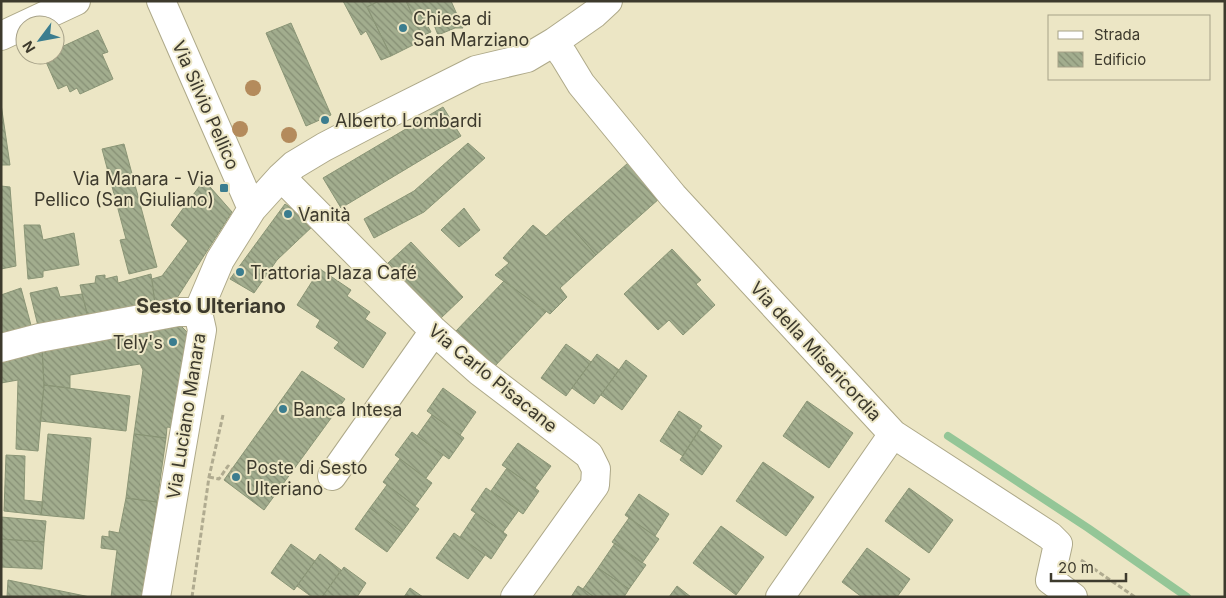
<svg xmlns="http://www.w3.org/2000/svg" width="1226" height="598" font-family="Inter,sans-serif">
	<style>
		.lines { fill: none; stroke-linecap: round; stroke-linejoin: round }
		.stream { stroke: #94c697; stroke-width: 8 }
		.building { fill: url(#building-back-hatch); stroke: #8a9576 }
		.minor-casing { stroke: #aea989; stroke-width: 30 }
		.path { stroke: #b0ab90; stroke-width: 3; stroke-dasharray: 5 2.5; stroke-linecap: butt }
		.minor { stroke: #fff; stroke-width: 28 }
		.tree { fill: #b48b5c }
		.poi-dot { fill: #3b7d8f; stroke: #ece6c5; stroke-width: 2 }
		.labels { text-anchor: middle; dominant-baseline: central; stroke-width: 4; stroke-linejoin: round; paint-order: stroke }
		.poi-label { font-size: 18px; fill: #3d3a2d; stroke: #ece6c5; text-anchor: start }
		.street-label { font-size: 18px; fill: #3d3a2d; stroke: #ece6c5 }
		.quarter-label { font-size: 20px; font-weight: bold; fill: #3d3a2d; stroke: #ece6c5 }
	</style>
	<defs>
		<pattern id="building-back-hatch" width="6" height="6" patternUnits="userSpaceOnUse" patternTransform="scale(1.25)"><rect width="6" height="6" fill="#a2ad8e"/><path d="M-1 5l2 2M0 0l6 6M5-1l2 2" fill="none" stroke="#858e74"/></pattern>
	</defs>
	<rect width="100%" height="100%" fill="#ece6c5"/>
	<g class="lines">
		<path class="stream" d="M948,436L1088,528L1187,597"/>
	</g>
	<path class="building" d="M343,1H379L367,7L391,56L381,60L366,31L361,35Z
		M379,1H406L417,25L425,21L431,32L419,37L421,41L391,56L367,7Z
		M406,1H451L463,28H455L438,35L431,17L417,25Z
		M291,23L331,115L306,126L266,33Z
		M98,30L108,52L102,54L113,79L80,94L77,88L70,92L67,85L58,89L43,55H55V50Z
		M1,104L10,165H1Z
		M443,107L461,136L341,208L323,178Z
		M468,143L485,158L424,212L374,238L364,219L414,191Z
		M124,144L157,267L129,274L120,240L126,239L102,149Z
		M628,163L660,198L596,255L564,219Z
		M204,180L232,212L175,301L155,304L152,279L162,276L188,241L171,225Z
		M1,186L10,187L16,266L1,269Z
		M285,204L315,224L277,260L254,293L230,279Z
		M464,208L480,230L459,247L441,230Z
		M564,219L596,255L560,288L567,297L550,314L495,275L509,263L503,258L533,225L546,236Z
		M24,225H40L43,240L74,233L79,265L43,271V277L28,279Z
		M411,242L463,297L441,318L388,263Z
		M672,249L701,280L696,284L715,305L683,335L669,320L658,330L624,294Z
		M320,269L351,290L347,296L370,312L365,319L386,333L363,368L334,348L339,342L316,327L320,320L297,305Z
		M151,274L155,304L88,317L80,285L95,283L96,276L105,275V279L117,276L118,283Z
		M504,281L546,312L494,367L455,332Z
		M57,287L60,297L82,294L88,317L38,326L30,293Z
		M21,288L32,329L1,339V295Z
		M180,325L191,336L175,428L167,427L166,438L134,434L143,370L140,364L70,375V388L44,385L42,348Z
		M566,344L591,362L566,396L541,378Z
		M42,348L44,385L38,451L16,449L18,380L1,383V359Z
		M597,354L619,370L594,404L572,388Z
		M626,360L647,376L622,410L601,395Z
		M302,371L345,399L264,510L224,480Z
		M44,385L130,396L126,431L40,421Z
		M443,388L476,412L460,435L427,411Z
		M807,401L853,433L829,468L783,436Z
		M679,411L702,426L683,456L660,441Z
		M432,415L464,438L449,459L417,436Z
		M699,430L722,446L702,475L680,460Z
		M412,432L443,455L426,478L395,455Z
		M48,434L91,438L84,519L41,515Z
		M134,434L166,438L157,502L126,498Z
		M518,443L551,466L535,488L502,465Z
		M6,455L25,456L24,500L43,502L41,515L4,511Z
		M400,459L432,483L415,506L383,482Z
		M763,462L814,497L786,536L736,501Z
		M507,468L539,491L523,514L491,491Z
		M387,485L419,509L402,532L370,508Z
		M486,488L519,510L503,532L471,510Z
		M909,488L953,520L929,553L885,521Z
		M639,494L669,514L655,536L625,515Z
		M126,498L157,502L143,597H111L117,550L101,548L102,536L109,537V531L119,533Z
		M370,508L402,532L387,552L355,529Z
		M476,513L507,535L491,559L460,537Z
		M1,517L46,521L44,542L1,539Z
		M629,518L659,539L642,563L612,542Z
		M721,526L764,557L736,595L693,563Z
		M454,533L485,555L468,579L436,558Z
		M1,539L44,542L42,569L1,567Z
		M615,543L646,565L629,589L598,568Z
		M291,544L315,561L294,590L271,573Z
		M867,548L910,579L897,597H862L842,582Z
		M320,554L341,570L322,597H312L297,586Z
		M344,567L366,583L357,597H322Z
		M598,568L629,589L624,597H594L583,589Z
		M8,580L90,597H7Z
		M578,586L583,589L594,597H571Z
		M677,586L691,597H669Z
		M410,588L423,597H404Z"/>
	<g class="lines">
		<defs>
			<path id="minor" d="M161,1L252,209
				M1,36L76,1
				M554,42L564,56L581,84L673,196L893,434L1050,536L1058,544L1050,580L1073,597
				M281,177L434,331L479,371L589,455L596,469L595,485L515,597
				M1,348L39,338L178,312H198
				M332,476L434,331
				M156,597L202,330L198,312L220,260L252,209L281,177L294,165L324,147L372,122L476,70L527,58L554,42L594,14L608,1
				M780,597L893,434"/>
		</defs>
		<use href="#minor" class="minor-casing"/>
		<path class="path" d="M209,477L219,479L228,466L232,469
			M1081,560L1135,597
			M192,597L209,477L223,415"/>
		<use href="#minor" class="minor"/>
	</g>
	<g class="tree">
		<circle cx="253" cy="88" r="8"/>
		<circle cx="240" cy="129" r="8"/>
		<circle cx="289" cy="135" r="8"/>
	</g>
	<g class="poi-dot">
		<circle cx="403" cy="28" r="5"/>
		<circle cx="325" cy="120" r="5"/>
		<rect x="219" y="183" width="10" height="10" rx="2.5"/>
		<circle cx="288" cy="214" r="5"/>
		<circle cx="240" cy="272" r="5"/>
		<circle cx="173" cy="342" r="5"/>
		<circle cx="283" cy="409" r="5"/>
		<circle cx="236" cy="477" r="5"/>
	</g>
	<g class="labels">
		<g class="poi-label">
			<text x="413" y="18">Chiesa di<tspan x="413" dy="21">San Marziano</tspan></text>
			<text x="335" y="120">Alberto Lombardi</text>
			<text x="214" y="178" text-anchor="end">Via Manara - Via<tspan x="214" dy="21">Pellico (San Giuliano)</tspan></text>
			<text x="298" y="214">Vanità</text>
			<text x="250" y="272">Trattoria Plaza Café</text>
			<text x="163" y="342" text-anchor="end">Tely's</text>
			<text x="293" y="409">Banca Intesa</text>
			<text x="246" y="467">Poste di Sesto<tspan x="246" dy="21">Ulteriano</tspan></text>
		</g>
		<g class="street-label">
			<text transform="translate(206 105) rotate(66)">Via Silvio Pellico</text>
			<text transform="translate(816 351) rotate(47)">Via della Misericordia</text>
			<text transform="translate(493 378) rotate(39)">Via Carlo Pisacane</text>
			<text transform="translate(186 416) rotate(-81)">Via Luciano Manara</text>
		</g>
		<g class="quarter-label">
			<text x="211" y="306">Sesto Ulteriano</text>
		</g>
	</g>
	<rect width="1226" height="598" fill="none" stroke="#3d3a2d" stroke-width="5"/>
	<rect x="1048" y="15" width="162" height="65" fill="#ece6c5" stroke="#a6a188"/>
	<rect x="1058" y="31" width="25" height="8" fill="#ffffff" stroke="#a6a188"/>
	<text x="1094" y="40" font-size="15" fill="#3d3a2d">Strada</text>
	<rect x="1058" y="52" width="25" height="15" fill="url(#building-back-hatch)" stroke="#a6a188"/>
	<text x="1094" y="65" font-size="15" fill="#3d3a2d">Edificio</text>
	<g transform="translate(40 40) rotate(238)"><circle r="24" fill="#ece6c5" stroke="#a6a188"/>
	<path d="M0-4L9 19L0 12L-9 19Z" fill="#3b7d8f"/>
	<text y="-8" font-size="14" font-weight="bold" text-anchor="middle" fill="#3d3a2d">N</text>
	</g>
	<path d="M1051 573v8h75v-8" fill="none" stroke="#3d3a2d" stroke-width="2.5"/>
	<text x="1058" y="573" font-size="15" fill="#3d3a2d" stroke="#ece6c5" stroke-width="4" paint-order="stroke">20 m</text>
</svg>
